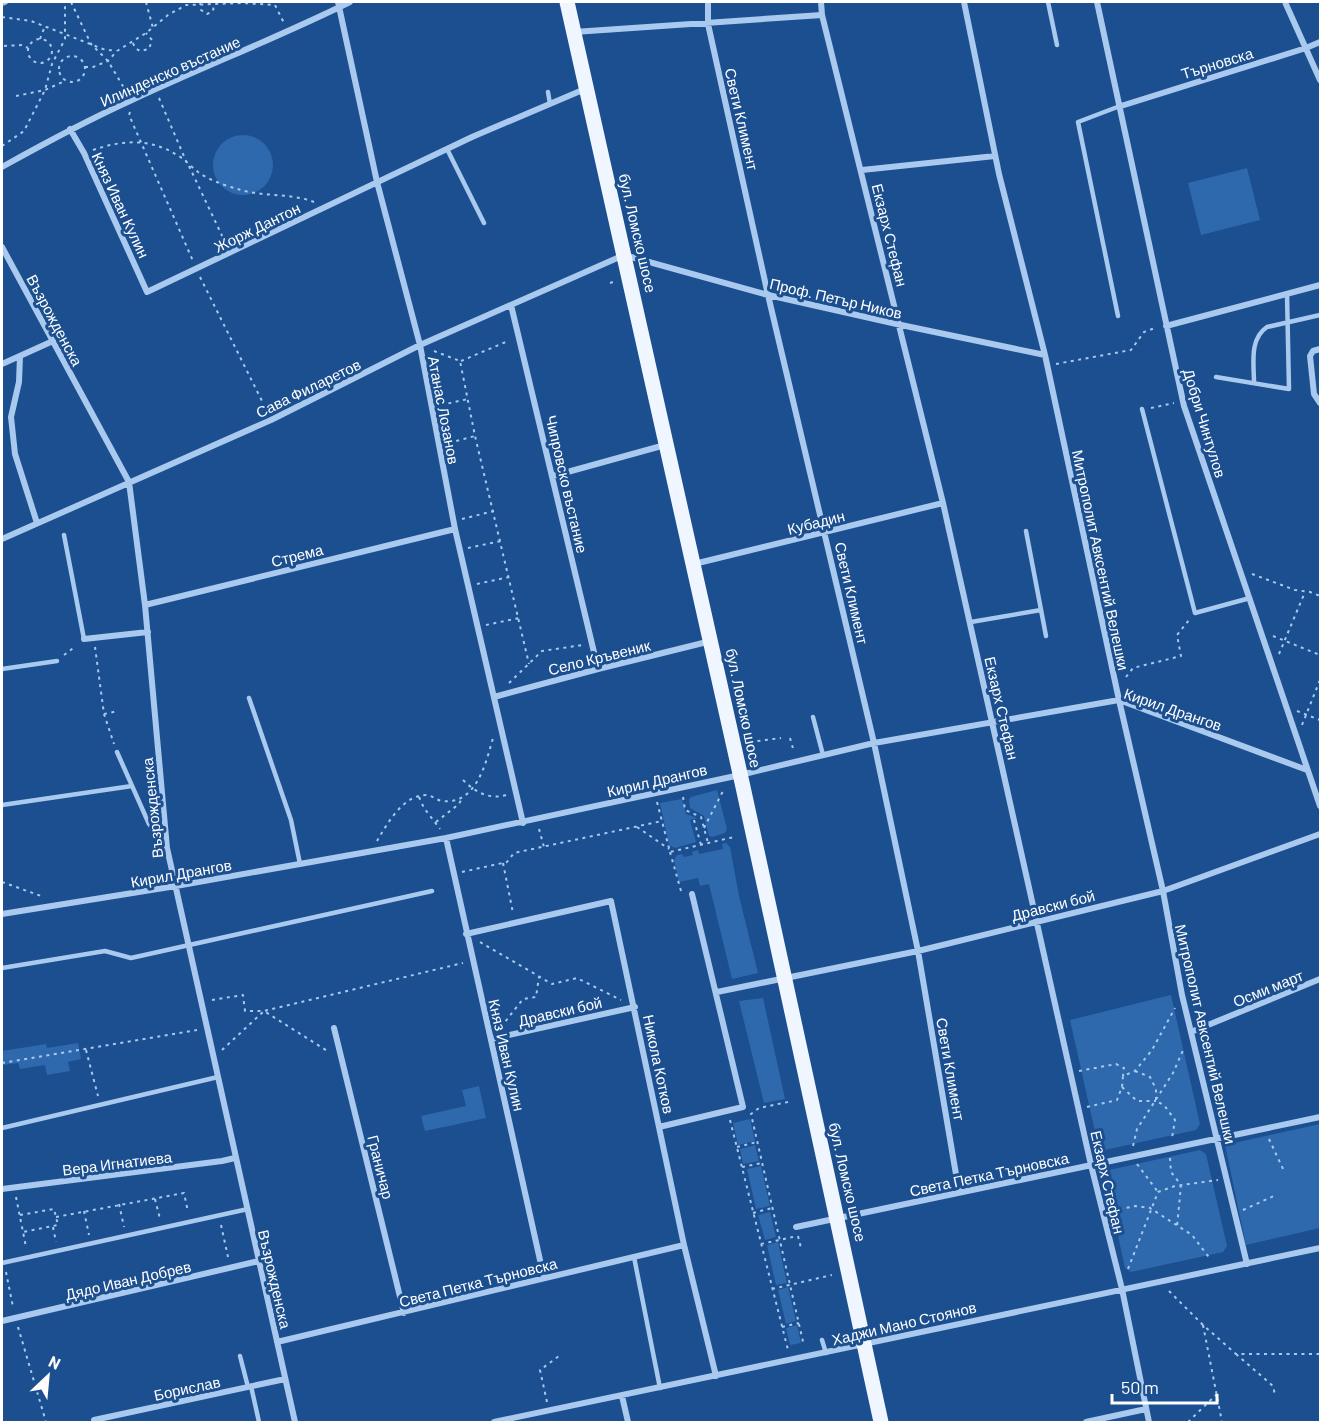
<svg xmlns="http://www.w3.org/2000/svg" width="1322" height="1424" font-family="Barlow,sans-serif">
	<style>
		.green { fill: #2e69ad }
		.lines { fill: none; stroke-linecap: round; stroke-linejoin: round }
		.path { stroke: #a9c9ee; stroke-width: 2; stroke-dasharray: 3 4.5; stroke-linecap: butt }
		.service { stroke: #a9c9ee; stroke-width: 4.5 }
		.minor { stroke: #a9c9ee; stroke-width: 6 }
		.primary { stroke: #f0f6ff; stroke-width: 15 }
		.labels { text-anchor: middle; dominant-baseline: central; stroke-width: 6; stroke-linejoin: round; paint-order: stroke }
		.street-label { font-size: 15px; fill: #fff; stroke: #1b4f8f }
	</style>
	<rect width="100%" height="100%" fill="#1b4f8f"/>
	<path class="green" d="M213 165a30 30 0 1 1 60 0a30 30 0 1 1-60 0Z
		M1247,168L1260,220L1201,235L1188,183Z
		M717,790L727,829L725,833L712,837L709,836L704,816L690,808L689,800L691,797Z
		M682,799L686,814L697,818L690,820L696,842L675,848L669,845L660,803Z
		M726,843L730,847L739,896L758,973L732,979L709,884L700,886L698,878L679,882L674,860L677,855L682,854L684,857L693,855L692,852L698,850L699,854L723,849L722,844Z
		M1171,995L1200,1124L1196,1130L1105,1150L1098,1145L1070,1020Z
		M763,998L785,1099L764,1103L739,1001Z
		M78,1043L81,1059L68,1062L70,1071L47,1075L45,1065L20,1069L18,1063L3,1065L2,1051L46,1044L47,1048Z
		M479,1086L486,1118L425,1131L421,1116L466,1106L462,1090Z
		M750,1119L755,1141L738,1145L733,1123Z
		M1320,1124V1228L1246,1245L1225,1145Z
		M755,1145L759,1161L743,1164L740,1149Z
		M1200,1150L1206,1154L1227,1246L1223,1252L1131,1272L1125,1268L1105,1176L1109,1170Z
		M761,1166L770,1206L756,1209L747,1169Z
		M770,1212L776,1237L765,1240L758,1215Z
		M778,1242L787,1283L776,1285L767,1245Z
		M788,1287L796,1321L786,1324L778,1290Z
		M797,1325L801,1343L790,1345L786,1328Z"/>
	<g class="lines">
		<path class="path" d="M71,2L91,44L108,61L127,93
			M146,2L153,28
			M200,2L201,10L207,14L213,11L214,4
			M2,17L31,21L103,49L116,51
			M40,39L45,26
			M28 51a12 12 0 1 1 24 0a12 12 0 1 1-24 0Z
			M133,43L135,48L140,51L149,49L152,40L146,33
			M4,46L22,45L28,48
			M59 69a13 13 0 1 1 26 0a13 13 0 1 1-26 0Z
			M85,67H93L108,61L117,51L146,33L168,15L186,5L242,3L275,5L284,23
			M16,96L45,90L65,81
			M159,98L186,161
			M130,112L129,115L193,261
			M2,146L24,131L45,90L52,64L65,39V2
			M93,150C122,140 150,138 177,155C188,161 195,172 206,177C217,183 230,187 241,190C265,197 291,193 314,202
			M189,166L225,242
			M200,277L267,411
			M610,283L613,282
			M434,351L460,361L475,436L529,664
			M461,361L508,341
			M1056,364L1131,350L1144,332L1155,328
			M441,405L468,399
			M1151,408L1174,403
			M449,443L475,436
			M462,519L494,511
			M468,548L501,541
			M1252,574L1295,590L1310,592L1320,596
			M477,584L509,577
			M486,625L519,618
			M1273,636L1320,655
			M95,647L104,714L114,744
			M1279,654L1305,592
			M64,655L76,646
			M1126,677L1133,668L1181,656L1177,635L1189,620
			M509,683L542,651L583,645
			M1297,711L1320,720
			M104,714L118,711
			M1302,725L1320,680
			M790,738L794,752
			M750,742L781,738
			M463,780C475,792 489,800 506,795
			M419,797L424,808L440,829
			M683,797L685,810L701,817L708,843
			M657,802L670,852L734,837
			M694,820L701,845
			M436,822L459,804L461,800
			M637,827L669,849
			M704,828L723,791L726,790
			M539,829L544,847
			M377,841C387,824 403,795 426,795C432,795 437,801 443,801C476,805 486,763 493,738
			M670,852L681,891L683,892
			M503,863L513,913
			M462,872L507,862L514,853L662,821
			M2,882L44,897
			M480,942L552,984L577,978L621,1000
			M212,1000L243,995L245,1011H264L463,963
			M501,1027L523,999L536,997L539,977
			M86,1050L98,1096
			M222,1050L264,1011L329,1052
			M2,1063L197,1030
			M1079,1071L1116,1064L1124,1068L1123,1076
			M1135,1071L1150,1077L1156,1089V1101L1164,1105L1175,1120L1172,1138
			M1122,1087L1137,1101H1156
			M788,1102L759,1108L751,1114L804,1346
			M1087,1107L1117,1100L1122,1087L1123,1076L1135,1071L1152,1050L1175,1008
			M730,1120L788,1350
			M1269,1139L1284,1171
			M1133,1146L1137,1129L1173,1073L1184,1048
			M737,1147L757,1142
			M1170,1158L1171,1172L1181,1185L1177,1227
			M1137,1164L1158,1192
			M742,1167L762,1163
			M16,1197L26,1247
			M155,1199L160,1219
			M119,1204L124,1227
			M1243,1210L1276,1195
			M84,1211L89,1235
			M1112,1211L1135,1206L1150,1208L1192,1235L1211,1260
			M753,1213L772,1208
			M20,1215L54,1209L58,1225L23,1232
			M56,1217L184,1193L188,1212
			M221,1225L228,1257
			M53,1227L56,1242
			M856,1227L858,1226
			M798,1236L801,1248
			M761,1244L793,1237
			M1128,1269L1158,1192L1175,1186L1218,1180
			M6,1272L13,1307
			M772,1289L832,1275
			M1169,1291L1203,1325L1236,1354H1320
			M1203,1325L1222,1422
			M18,1327L46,1422
			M782,1327L799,1323
			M1236,1354L1273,1386L1275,1395
			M547,1402L540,1370L559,1356
			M1188,1422L1216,1395"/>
		<path class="service" d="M1048,2L1057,45
			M548,92L550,104
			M447,149L484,223
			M1118,316L1078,122L1120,106
			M1216,377L1289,389L1287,294
			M1254,383C1254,364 1249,339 1267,327L1320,315
			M1142,409L1195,613L1250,598
			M1026,531L1046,636
			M64,535L84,639
			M971,622L1041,610
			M2,669L57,661
			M249,698L291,820L300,864
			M813,717L823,755
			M117,752L149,824L167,848
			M2,805L132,786
			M2,968L105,951L131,958L432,891
			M2,1128L218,1077
			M634,1257L660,1388
			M2,1263L248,1209
			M822,1340L826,1353
			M240,1356L248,1387
			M251,1386L259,1422"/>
		<path class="minor" d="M338,2L377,182L420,345L455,529L523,823
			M708,2V24L768,295L874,743L918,951L959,1192
			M821,2L822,15L943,503L1091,1165L1122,1289L1149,1422
			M964,2L999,174L1045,355L1119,700L1163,891L1182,995L1247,1264
			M1097,2L1184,406L1320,806
			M1285,2L1320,80
			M2,3L5,2
			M574,32L822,15
			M1121,106L1306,48L1320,42
			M70,129L84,153L147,292L472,137L585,89
			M2,167C45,143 88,120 132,100C205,66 279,37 350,2
			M862,170L995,156
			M2,247L129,482L145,605L167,848L295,1422
			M511,305L598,669
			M1166,326L1320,285
			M1320,349L1313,351L1310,356L1314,394L1320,403
			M20,356L19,382L11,417L15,454L37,523
			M2,364L53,341
			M553,476L665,445
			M2,539L271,420L420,345L624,255L768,295L901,325L1045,355
			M694,564L943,503
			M145,605L455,529
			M84,639L148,632
			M494,697L598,669L711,641
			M446,838L544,1278
			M2,914L176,886L446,838L740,775L874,743L1119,700L1307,770
			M466,934L611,901L684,1245L716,1376
			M717,992L918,951L1163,891L1320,834
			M334,1028L404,1313
			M1191,1032L1320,979
			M491,1039L635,1007
			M659,1127L743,1107L692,894
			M2,1189L222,1161L235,1158
			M796,1227L1320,1117
			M2,1321L259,1261
			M277,1342L684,1245
			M622,1396L628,1422
			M94,1420L285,1379
			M494,1422L1320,1248
			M1086,1422L1146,1409"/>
		<path class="primary" d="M567,2L743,787L881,1422"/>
	</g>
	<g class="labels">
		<g class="street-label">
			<text transform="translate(1217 63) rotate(-17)">Търновска</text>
			<text transform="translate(170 71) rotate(-24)">Илинденско въстание</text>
			<text transform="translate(742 119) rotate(77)">Свети Климент</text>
			<text transform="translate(121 205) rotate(65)">Княз Иван Кулин</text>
			<text transform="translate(257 227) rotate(-26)">Жорж Дантон</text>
			<text transform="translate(638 233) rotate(77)">бул. Ломско шосе</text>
			<text transform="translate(890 235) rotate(76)">Екзарх Стефан</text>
			<text transform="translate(836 298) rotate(13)">Проф. Петър Ников</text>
			<text transform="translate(55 320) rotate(62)">Възрожденска</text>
			<text transform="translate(308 388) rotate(-26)">Сава Филаретов</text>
			<text transform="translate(444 410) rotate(79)">Атанас Лозанов</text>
			<text transform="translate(1205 423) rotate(73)">Добри Чинтулов</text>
			<text transform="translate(567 484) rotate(77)">Чипровско въстание</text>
			<text transform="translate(816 522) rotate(-14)">Кубадин</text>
			<text transform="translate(297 555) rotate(-14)">Стрема</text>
			<text transform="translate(1101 560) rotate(78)">Митрополит Авксентий Велешки</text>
			<text transform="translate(852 593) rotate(77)">Свети Климент</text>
			<text transform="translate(599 657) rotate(-14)">Село Кръвеник</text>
			<text transform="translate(744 708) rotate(78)">бул. Ломско шосе</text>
			<text transform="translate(1002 708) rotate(77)">Екзарх Стефан</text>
			<text transform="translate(1173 709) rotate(19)">Кирил Дрангов</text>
			<text transform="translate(657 780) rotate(-13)">Кирил Дрангов</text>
			<text transform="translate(152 808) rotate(-96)">Възрожденска</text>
			<text transform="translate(181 873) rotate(-10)">Кирил Дрангов</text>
			<text transform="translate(1053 905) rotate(-14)">Дравски бой</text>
			<text transform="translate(1268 988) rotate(-22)">Осми март</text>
			<text transform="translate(560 1011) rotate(-13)">Дравски бой</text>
			<text transform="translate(1206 1034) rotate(77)">Митрополит Авксентий Велешки</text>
			<text transform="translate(507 1055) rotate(77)">Княз Иван Кулин</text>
			<text transform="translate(659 1064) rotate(78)">Никола Котков</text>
			<text transform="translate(951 1069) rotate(80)">Свети Климент</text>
			<text transform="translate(117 1163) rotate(-7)">Вера Игнатиева</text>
			<text transform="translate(381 1167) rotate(76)">Граничар</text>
			<text transform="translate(989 1174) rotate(-12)">Света Петка Търновска</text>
			<text transform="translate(848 1182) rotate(77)">бул. Ломско шосе</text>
			<text transform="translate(1108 1182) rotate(77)">Екзарх Стефан</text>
			<text transform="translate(275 1279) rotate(77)">Възрожденска</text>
			<text transform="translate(128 1280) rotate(-13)">Дядо Иван Добрев</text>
			<text transform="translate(478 1282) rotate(-14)">Света Петка Търновска</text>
			<text transform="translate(904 1323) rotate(-13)">Хаджи Мано Стоянов</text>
			<text transform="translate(187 1388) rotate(-12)">Борислав</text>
		</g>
	</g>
	<rect width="1322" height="1424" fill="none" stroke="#ffffff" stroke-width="6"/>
	<g transform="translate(48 1376) rotate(26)" stroke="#1b4f8f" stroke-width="4.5" paint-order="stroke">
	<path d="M0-4.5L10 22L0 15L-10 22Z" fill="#ffffff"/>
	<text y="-9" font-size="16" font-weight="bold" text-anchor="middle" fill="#ffffff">N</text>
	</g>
	<path d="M1112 1394v9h105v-9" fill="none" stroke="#ffffff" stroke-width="3"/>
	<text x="1121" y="1394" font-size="18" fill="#ffffff" stroke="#1b4f8f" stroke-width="4.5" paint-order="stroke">50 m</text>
</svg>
